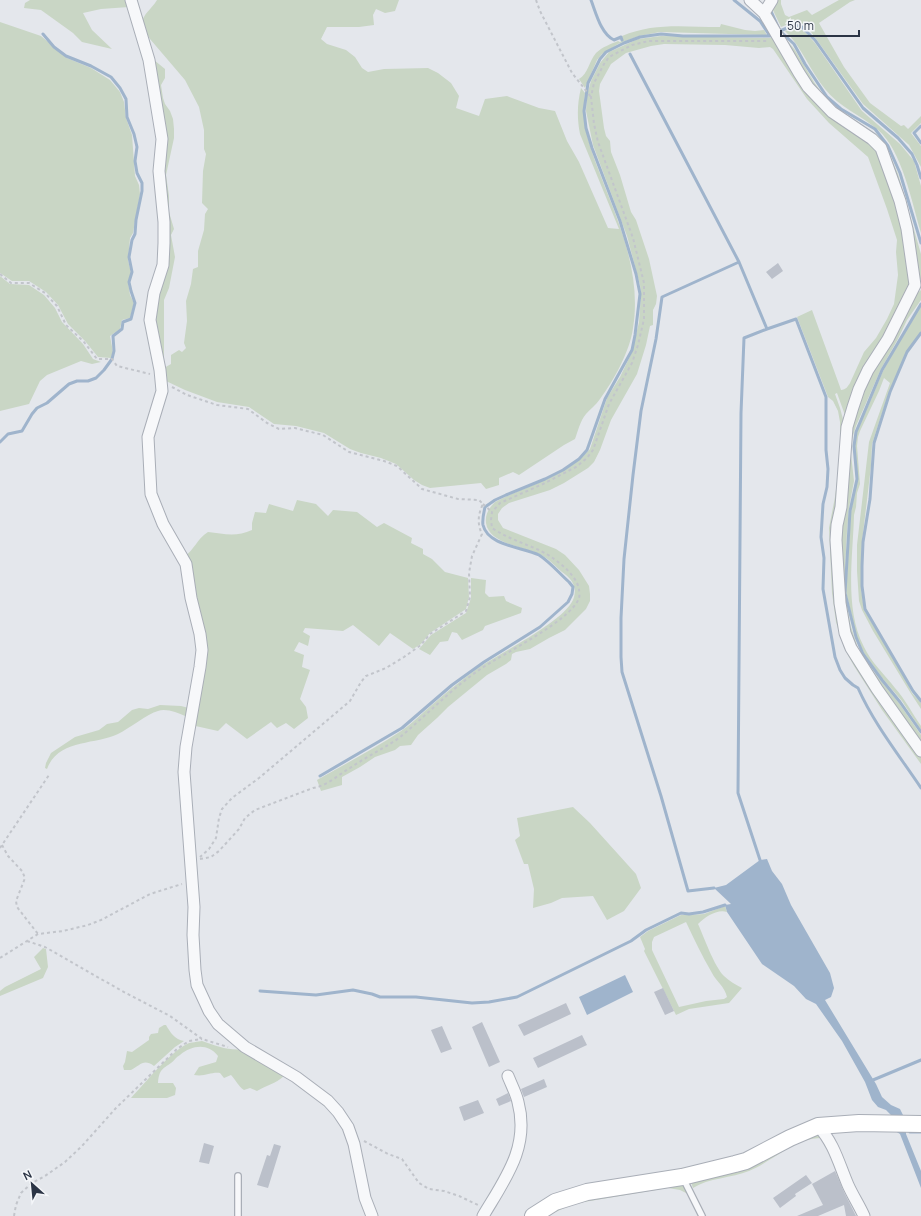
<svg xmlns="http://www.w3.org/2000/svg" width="921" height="1216" font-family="Manrope,sans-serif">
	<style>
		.green { fill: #c9d6c5; fill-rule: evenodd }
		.water { fill: #9fb4cc }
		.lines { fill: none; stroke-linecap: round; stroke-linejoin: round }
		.stream { stroke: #9fb4cc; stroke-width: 3 }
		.building { fill: #bbc0ca }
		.lane-casing { stroke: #a9aeb7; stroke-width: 8 }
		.street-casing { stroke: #a9aeb7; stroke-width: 13 }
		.secondary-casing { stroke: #a9aeb7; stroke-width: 18 }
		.path { stroke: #c2c5cb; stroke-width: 2; stroke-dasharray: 3 3; stroke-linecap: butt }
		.lane { stroke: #f7f8fa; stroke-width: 5.5 }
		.street { stroke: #f7f8fa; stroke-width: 11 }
		.secondary { stroke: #fff; stroke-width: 16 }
	</style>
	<rect width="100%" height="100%" fill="#e4e7ec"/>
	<path class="green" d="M30,0H127L129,7L101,9L83,13L92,30L112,49L82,42L73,33L41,10L24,8L25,3Z
		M157,0H399L395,11L385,13L376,9L373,15L374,25L359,27H327L321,39L327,44L346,50L355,57L362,68L368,72L384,69L428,68L438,73L451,83L459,96L456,108L479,116L485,99L507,96L539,108L555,111L567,141L579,162L608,228L619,229L580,134C577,119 577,104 581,88L585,93C580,128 593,155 605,187C623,232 641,279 633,328C630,351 614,380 600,399C596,405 590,409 586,414C580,421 578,431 575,439L564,445L519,475L513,472L499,478V485L486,489L481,483L430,488L422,485L414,480L396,464L381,458L361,453L350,449L324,433L296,426L274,424L249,407L217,402L185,390L166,381L154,323L155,311L165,271L166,256L168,229L162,178L166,139L152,67L141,25C144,12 151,10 157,0ZM146,32L150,39L185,80L199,107L204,130V149L206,154L203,171L202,203L208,209L205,214L204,230L198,251V267L193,269L191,284L186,301L187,321L184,343L186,348L182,352L179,350L171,355V364L164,368V300L169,288L175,257L171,235L174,229L169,212V196L166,175L174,138V129L173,119L170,111L165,104L163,98L161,85L165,78V69L154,60Z
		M775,0H781V4L785,15L789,17L807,10L812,15L839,0H855L850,2L819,23L844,67L870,103L901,126L904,125L908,129L921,116V123L911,133L921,146V167L909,145L863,104L806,25C797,20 789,24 781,27L772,8Z
		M769,10L779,31L795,50L814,82L824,96L832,105L876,134L883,141L887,148L898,174L921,254V280L918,276L888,156L819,95L778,32Z
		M0,22L41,36L67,58L91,68L110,80L120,92L124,102L126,118L132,135L135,176L139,185L140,194L133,233L130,238L128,260L131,273L128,282L130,295L134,303L130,318L122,320L120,329L110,336L113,352L111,358L98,357L85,341L68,324L58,305L46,292L29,281H12L0,273Z
		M721,24L745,30L755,31L764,30L767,35L660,32L639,36L618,44L602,54L597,60L585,88L579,79C588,74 589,61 596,53C602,47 611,44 618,41L620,42L623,40L622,36C654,22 686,27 720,27Z
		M796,28L804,31L815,43L862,111L900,144L914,161L921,186V233C912,203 902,150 878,130C861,115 839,107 825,89C810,71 802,47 785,31Z
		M661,36L770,38L774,37L787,60L858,134L878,151L897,200L910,281L908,292L850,399L847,409L846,418L837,393L835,394L840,408L844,423L842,467L841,627L921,756V764L882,710L854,666L844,648L836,622L832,593L829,528L835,497L840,458V422L838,411L833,401L828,397L797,317L812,310L840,387L841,390C846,390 848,386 850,383L864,352L876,338L887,319L894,304L898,275L896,252L897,240L887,209L868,157L829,123L807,99L773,49L770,47L759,48L725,45L664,44L651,46L626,53L611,64L600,84L599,91L604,128L606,136L610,141L611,152L620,175L631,212L636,220L649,259L657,296L656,304L653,310V325L650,326L646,345L637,374L611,420L600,450L594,462L588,468L564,483L550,490L509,503L502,508L498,514V520L503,528L556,549L565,555L579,570L589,586L590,594V601L586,609L565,630L549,638L530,649L516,652L512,654L511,660L506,664L487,675L448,707L437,718L418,735L411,745L400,746L395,750L375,757L360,767L342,777V785L321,791L317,780C345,764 374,749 401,731C410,725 418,717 426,710C443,695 460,681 478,668C500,653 563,622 573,600C578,587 572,579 562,572C556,567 550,560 543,556C528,547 489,545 486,523C485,514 489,508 495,502C527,485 565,478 590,449L607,398L620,377L632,352L639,322L641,294L640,285L627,236L593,145L586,111L587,95L591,81L600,63L609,52L638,39Z
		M0,276L10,284L29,285L44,295L55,308L62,322L83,344L93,359L101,362L92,364L81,361L47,375L40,381L29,404L0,411Z
		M921,290V300L907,320L898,339L881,369L856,426L852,439L851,454L854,481L849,508L847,531L844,590L851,627L860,654L881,681L899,703L921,735V745L879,687L851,638L843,604L842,572V529L852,424L870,375L914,296Z
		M921,306V332L907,352L889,392L872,444L871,466L862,542L861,567V588L864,610L903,674L912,693L921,703V709L910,692L873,631L862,610L859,601L857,571V545L869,442L890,383L884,378L879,391L860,431L858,437L857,446L860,484L857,493L856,507L854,515C853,557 844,609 864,647C871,662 885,675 895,688C905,699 912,713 921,726V730L902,701L883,679L864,653L857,637L846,592L851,512L857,479L854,447L857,432L883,371L909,324Z
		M297,500L316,504L328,516L333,510L357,512L377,527L384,523L412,538L411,543L423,549V554L432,559L445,572L468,578L469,597L466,609L430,633L421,644L413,649L390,633L379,646L353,625L343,631L305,628L303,632L310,636L308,646L299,642L294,651L304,655L302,667L310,670L300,699L306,707L308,718L294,729L286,723L277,728L271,722L247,739L226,723L218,731L191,725L203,676L185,556C194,550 197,539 208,532C224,534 237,537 252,530V523L255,512L266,513L269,504L293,511Z
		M471,578L486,580L485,593L489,597L504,596L506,601L522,608L521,613L485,626L483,630L462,640L457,633L452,632L448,641L440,642L430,655L419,649L431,635L466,613L471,598Z
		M160,705L181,706L189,708L185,716C178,713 166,708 158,711C147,714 130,728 118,734C95,745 58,739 47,769L45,768L46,763L51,753L75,737L99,730L107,724L118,722L132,710L139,708L148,709Z
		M573,807L590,823L636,874L641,888L624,911L607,920L593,896L562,898L551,903L533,908L534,889L528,864H524L515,840L520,836L517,818Z
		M725,906L727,912C717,909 705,917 698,924C704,937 714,966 724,976C729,981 736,985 742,988L729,1003L689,1009L676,1015L644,951L645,949L640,937L648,931L681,915H690L704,914ZM686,922C694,939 702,956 712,973C716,981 725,987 727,997L724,999L706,1001L679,1007L652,950V942L654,937Z
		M43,948L46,949L48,967L43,978L0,996V991L5,987L41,969L34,957Z
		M164,1025H166C170,1032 175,1040 184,1041L175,1047L154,1066C143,1058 140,1066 131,1070C129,1070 126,1070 124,1070L123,1066L125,1062L127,1051L132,1052L149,1040V1037L151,1034L158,1033L159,1028Z
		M202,1041C216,1046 229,1051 244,1049L284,1076C275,1084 267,1085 257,1091L250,1088L244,1090C238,1086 236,1080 231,1075L224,1078L220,1073C210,1072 205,1077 194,1075L199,1067L216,1062L218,1056C208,1043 192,1045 180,1055C176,1057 174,1061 171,1063C167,1066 164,1067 161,1071C159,1074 158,1079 158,1083H173L176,1088L175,1095L167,1098H131C146,1082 168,1054 187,1044C191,1042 198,1042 202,1041Z
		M820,1131L821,1138C795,1138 773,1161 749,1171C732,1178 708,1178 693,1188L690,1179Z
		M681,1181L688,1194L680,1190L668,1188L584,1202L571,1205L549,1215L559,1205Z"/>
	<path class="water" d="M767,859L772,871L782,884L791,905L830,973L834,988L831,997L825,1000L876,1084L882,1097L891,1105L900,1109L905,1119L893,1117L886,1110L878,1107L872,1100L865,1082L842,1041L816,1004L806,999L794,986L762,964L727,912L725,905L731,904L714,888L726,885L760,860Z
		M625,975L633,992L587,1015L579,997Z
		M895,1131L906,1132V1134L921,1171V1188L900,1134Z"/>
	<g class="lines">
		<path class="stream" d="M591,0C596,13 601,34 614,40L621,37L622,40
			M734,0L760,21L770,36
			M770,9L780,31L794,44L805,64L827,97L841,109L875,129L888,146L900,173L921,243
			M780,31L794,25L802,27L815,40L863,108L898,138L912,154L917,165L921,178
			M630,54L739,262L767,329L744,338L741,413L738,793L760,860
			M921,126L914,133L921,143
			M921,304L882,370L856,432L854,446L857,479L850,511L845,593L856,637L863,654L882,680L900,702L921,732
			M767,329L796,319L826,397V450L828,469L827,487L823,504L821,537L824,558L823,589L835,657L840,670L845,678L853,685L858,688C874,724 899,755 921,788
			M921,333L907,352L890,392L874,443L870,499L863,542L862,566V586L865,609L913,691L921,701
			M0,442L8,434L22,431L32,414L37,408L47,403L69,384L77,381H88L96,378L104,370L112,359L114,351L113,336L122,329L123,322L131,319L135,303L131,291L129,282L132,272L129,257L132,240L135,234L136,220L142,191V183L137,173L135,161L137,147L134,134L127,117L126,99L120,88L111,77L91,66L66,56L54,47L43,34
			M320,776L402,728L452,685L484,662L540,627L568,602L572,594L573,587L569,582C560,574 550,562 539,555C523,547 488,546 483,525C482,519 484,512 485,507L495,500L506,495L545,479L563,470L579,459L587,450L605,399L632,350L635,335L640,294L636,274L620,221L592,148L586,128L584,111L588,83L600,59L606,52L624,43L640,37L661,34L683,36H770
			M714,888L688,891L661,796L622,672L621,657V618L624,559L633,475L641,411L656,339L662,297L739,262
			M260,991L316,995L353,990L372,994L380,997H416L472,1003L489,1002L517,997L631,941L646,930L681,913L689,914L703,912L725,905
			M873,1080L921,1060
			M910,1132H921"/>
	</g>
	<path class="building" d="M778,263L783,271L772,279L766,272Z
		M663,988L674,1011L665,1015L654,992Z
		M566,1003L571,1014L524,1036L518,1025Z
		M482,1022L500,1062L489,1067L472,1027Z
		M442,1026L452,1049L441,1053L431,1030Z
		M582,1035L587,1045L538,1068L533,1058Z
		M544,1079L547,1087L524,1097L521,1089Z
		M508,1093L511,1101L499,1106L496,1099Z
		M478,1100L484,1113L464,1121L459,1107Z
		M204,1143L214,1146L209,1164L199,1162Z
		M274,1144L281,1146L268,1188L257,1185L267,1155L270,1156Z
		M835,1171L844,1192L856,1216H846L844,1205L818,1216H797L823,1205L812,1184Z
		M806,1175L812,1183L795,1194L796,1196L780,1208L773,1198Z"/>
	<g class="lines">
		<defs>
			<path id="lane" d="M683,1178L702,1216
				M238,1216V1176"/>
			<path id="street" d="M131,0L149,60L162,139L159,171L164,222V243L163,265L154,293L150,320L160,370L162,391L148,437L151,494L163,524L186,564L191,598L200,634L202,650L200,667L186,747L184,772L194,907L193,935L195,970L197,985L209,1011L218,1024L245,1047L296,1077L328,1101L338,1112L348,1127L354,1144L365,1198L372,1216
				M750,0L764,13L770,23L799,73L808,87L832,112L872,139L881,148L900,201L907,229L915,285L888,339L868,370L859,389L853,407L847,427L841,507L837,525L836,540L840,603L845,633L851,648L877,689L921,751
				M764,13L772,0
				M818,1126C834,1143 839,1164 848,1185C853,1196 859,1205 864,1216
				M483,1216C505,1179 530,1147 518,1102C516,1093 511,1084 508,1076"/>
			<path id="secondary" d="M533,1216L555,1202L587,1192L682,1177L735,1164L746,1161L790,1138L818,1126L859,1123L921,1124"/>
		</defs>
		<use href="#lane" class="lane-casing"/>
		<use href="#street" class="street-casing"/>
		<use href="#secondary" class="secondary-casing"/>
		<path class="path" d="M536,0L540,11L572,73L591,97
			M0,274L11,283H29L45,293L57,306L66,325L84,342L97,359H112L117,366L150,374
			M172,387L187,395L217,405L248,409L267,423L279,429L295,428L323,435L349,452L384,461L397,466L422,489L458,499L479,500L483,504C478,514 477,524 482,534L472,556L469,573L470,597L466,611L430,634L421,645L404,657L386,668L366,676L361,682L350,701L259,778L232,798L222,809L219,818L216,838L209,849L200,857
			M483,504L492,512
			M2,845L8,856L22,871L25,878L16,901L17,907L38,934
			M0,848L49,775
			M200,859L211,857L219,851L239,829L245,818L255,810L313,788C327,786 338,775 350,768C366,757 383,749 399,738C427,715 452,688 482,668C503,654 572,620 579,598C580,595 579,591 579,589C576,573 552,556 539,550C523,543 507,538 492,528L491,520L492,512L500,503L543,484L576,467L587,458L593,450L609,404L632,363L638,345L644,319V283L633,238L598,142L594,124L591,97L594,83L604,64L609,57L632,45L649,41H769
			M27,941L45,947L122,991L170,1016L202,1039L228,1047
			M0,958L38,934L63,931L88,925L101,920L150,894L182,884
			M364,1141L388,1154L402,1159L419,1183L429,1189L444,1191L459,1196L478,1205
			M14,1216L16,1205L21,1193L32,1183L45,1176L65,1162L82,1146L116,1108L177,1049L189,1041L202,1039"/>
		<use href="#lane" class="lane"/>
		<use href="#street" class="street"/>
		<use href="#secondary" class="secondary"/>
	</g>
	<g transform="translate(32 1184) rotate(333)" stroke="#f4f6f9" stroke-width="3" paint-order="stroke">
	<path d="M0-3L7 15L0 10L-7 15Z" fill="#2b3445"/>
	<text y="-6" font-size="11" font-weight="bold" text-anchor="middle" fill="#2b3445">N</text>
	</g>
	<path d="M781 30v6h78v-6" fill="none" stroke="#2b3445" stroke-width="2"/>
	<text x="787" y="30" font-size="12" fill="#2b3445" stroke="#f4f6f9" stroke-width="3" paint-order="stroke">50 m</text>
</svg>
